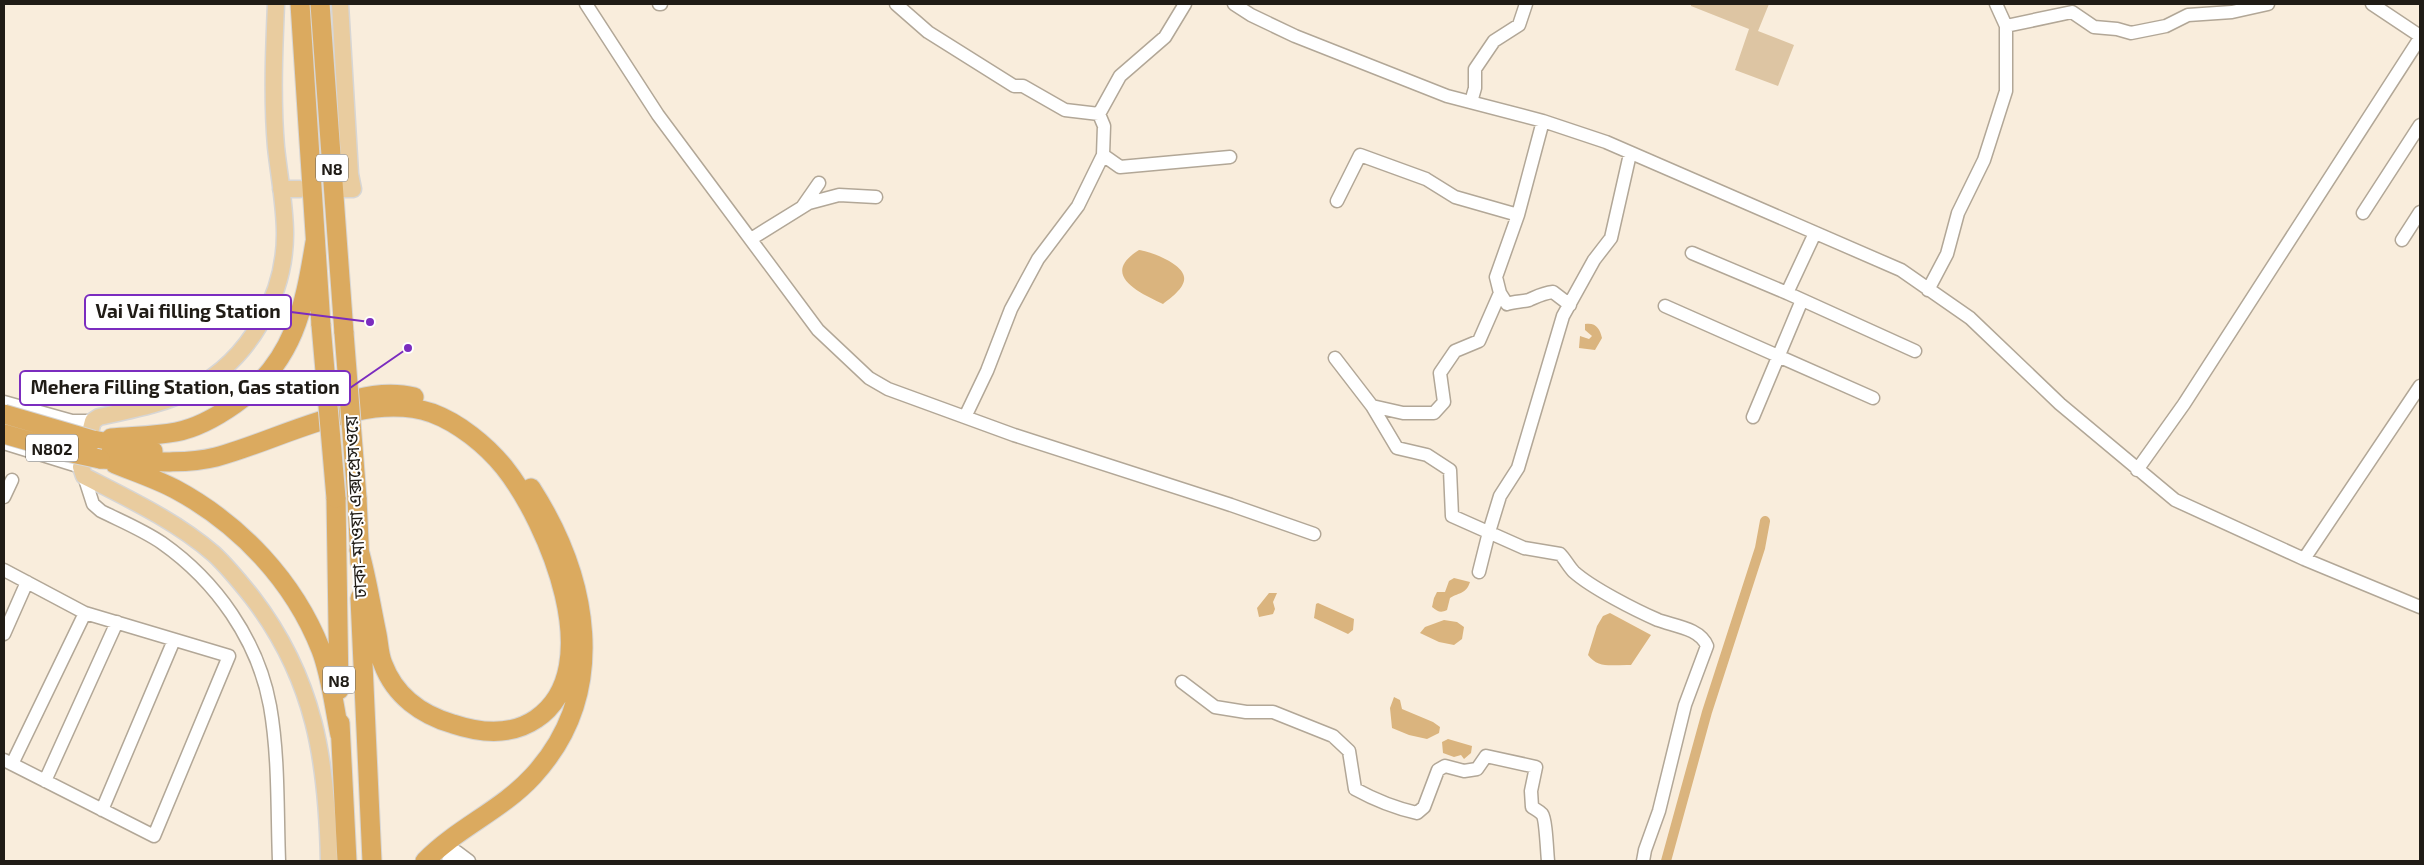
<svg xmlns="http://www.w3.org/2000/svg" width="2424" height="865" font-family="'Exo 2','Noto Sans Bengali',sans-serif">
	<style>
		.green { fill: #ddc5a3 }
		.water { fill: #dab47e }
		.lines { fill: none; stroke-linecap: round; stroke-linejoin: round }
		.canal { stroke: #dab47e; stroke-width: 10 }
		.minor-casing { stroke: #b2a797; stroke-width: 15 }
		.major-casing { stroke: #d7d6d5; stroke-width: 19 }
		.highway-casing { stroke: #d7d6d5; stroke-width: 21 }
		.minor { stroke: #fff; stroke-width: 12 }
		.major { stroke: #e9cc9f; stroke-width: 16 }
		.highway { stroke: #dbaa5f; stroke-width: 19 }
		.highway-bridge-casing { stroke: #d7d6d5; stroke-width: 21; stroke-linecap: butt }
		.highway-bridge { stroke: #dbaa5f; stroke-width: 19 }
		.labels { text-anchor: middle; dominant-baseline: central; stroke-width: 4; stroke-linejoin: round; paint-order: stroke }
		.shield { fill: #fff; stroke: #63605c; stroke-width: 1 }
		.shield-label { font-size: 16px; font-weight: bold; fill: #201c16 }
		.street-label { font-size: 18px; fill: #201c16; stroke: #fff }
		.leader { fill: none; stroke: #7b2cbf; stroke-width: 2 }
		.callout-dot { fill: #7b2cbf; stroke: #fff; stroke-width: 2 }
		.callout { fill: #fff; stroke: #7b2cbf; stroke-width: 2 }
		.callout-label { font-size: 19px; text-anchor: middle; font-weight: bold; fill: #201c16 }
	</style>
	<rect width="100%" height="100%" fill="#f9eddc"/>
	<path class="green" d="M1691,4H1769L1758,31L1794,45L1778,86L1735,70L1749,29L1691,6Z"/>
	<path class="water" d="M1139,250C1150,251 1183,264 1184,277C1186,287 1171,298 1163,304C1140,293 1099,275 1139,250Z
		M1585,324C1596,322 1600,329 1602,338L1595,350L1579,348L1580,336L1589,339L1592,336L1585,330Z
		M1454,578L1470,582C1466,594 1460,592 1450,598L1447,610C1441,613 1438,612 1432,607L1434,598L1437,592H1445L1449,581Z
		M1269,593H1277L1273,602L1275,609L1273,614L1259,617L1257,608Z
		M1318,603L1354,619L1353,630L1348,634L1314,618L1316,604Z
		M1610,613L1651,635L1631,665C1615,664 1599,670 1588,655L1597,626L1603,616Z
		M1444,620L1457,622L1464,627L1462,639L1454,645L1439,642L1420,633L1425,627Z
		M1394,697L1400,700L1402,709L1433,722L1440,727L1439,733L1427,739L1409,735L1392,728L1390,708Z
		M1448,739L1472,746L1471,753L1464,759L1461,755L1454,757L1443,753L1442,742Z"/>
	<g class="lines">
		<path class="canal" d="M1666,861L1707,712L1760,548L1765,521"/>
		<defs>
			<path id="minor" d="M586,4L658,115L818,330L869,378L888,389L1014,435L1231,505L1314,534
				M659,4H661
				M896,4L928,32L1014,86H1023L1065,110L1099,114L1120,76L1165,37L1185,4
				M1234,4L1251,15L1295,36L1447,96L1543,121L1606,142L1901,270L1970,318L2060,404L2175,500L2304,559L2420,607
				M2372,4L2420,36
				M2006,26L2072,12L2094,27L2117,29L2131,33L2166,26L2188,15L2232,12L2268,4
				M1471,102L1475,88V69L1494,41L1519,25L1526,4
				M1099,114L1104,126L1103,155L1120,167L1230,157
				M1543,121L1518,215L1496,277L1500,293L1507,304C1515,301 1522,302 1529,300C1538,296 1543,293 1553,292L1570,305
				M1337,201L1360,155L1426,179L1455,197L1518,215
				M803,206L819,183
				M2363,213L2420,125
				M1815,233L1787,293L1915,351
				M751,239L809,203L839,195L876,197
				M2402,240L2420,212
				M1692,253L1787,293
				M1928,290L1947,254L1958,213L1984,160L2006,91V26L1996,4
				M1665,306L1873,398
				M1335,358L1372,406L1403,413H1434L1444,402L1440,373L1455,351L1479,341L1500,293
				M4,402L72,421H93
				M1372,406L1397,448L1427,455L1450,470L1452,516L1524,548L1560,554C1565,559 1569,567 1574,572C1592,588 1635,610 1658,620C1674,626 1700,628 1707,646L1685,705L1659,811L1645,850L1643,861
				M965,417L987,371L1011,309L1038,259L1078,206L1103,155
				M1753,417L1802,300
				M7,444L81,467
				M2137,470L2184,404L2420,38
				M84,476L93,504L101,511C121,521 143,530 162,543C216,581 258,640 270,706C279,757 277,810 279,861
				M4,497L12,480
				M2304,559L2420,386
				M4,570L85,613L229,656L154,836L4,760
				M1479,572L1489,532L1500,496L1518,468L1563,316L1594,260L1611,238L1630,154
				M4,634L27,582
				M1182,682L1215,707L1246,712H1273L1333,736L1349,751L1355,789C1375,800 1395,808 1417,813L1424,807L1438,770L1445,766L1464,771L1477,769L1486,756L1536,767L1531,791L1532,807C1535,809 1539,811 1542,814C1546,819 1547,852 1548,861
				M12,764L85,613
				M45,781L117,622
				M102,810L174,640
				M448,861L457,852L469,861"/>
			<path id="major" d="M276,4C274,51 272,100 276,147C279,176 285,205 285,234C285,296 249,360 193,389C165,404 131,410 99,417L93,421L81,467L84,476C129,499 176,521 214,554C228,567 240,582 252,597C315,679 327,761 329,861
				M340,4L350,174L353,189H342
				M281,189H300"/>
			<path id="highway" d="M300,4L321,325
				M320,4L344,333
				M335,405C360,397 387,390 414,397
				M111,438C133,436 155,436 176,432C197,428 218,416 235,404C294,362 304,309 315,242
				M93,440L153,451
				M100,459C137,460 180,466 216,457C281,440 364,390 432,413C459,423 486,445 504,467C548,522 610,669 536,719C511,736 480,733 453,724C422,715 395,696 383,664C379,655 379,644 377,634C371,606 367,578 359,550
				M115,464C135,472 156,479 175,489C240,524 294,581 321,650C331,676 334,707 340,735
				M336,498L339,690
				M357,498L360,563
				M360,598L372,861
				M340,723L347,861
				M425,861C457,828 502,810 533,776C611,691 588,577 531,488"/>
		</defs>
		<use href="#minor" class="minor-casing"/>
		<use href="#major" class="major-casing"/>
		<use href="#highway" class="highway-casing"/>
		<use href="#minor" class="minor"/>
		<use href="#major" class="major"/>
		<use href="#highway" class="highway"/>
		<defs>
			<path id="highway-bridge" d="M321,325L336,498
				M344,333L357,498
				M4,414L93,440
				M4,434L67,452L100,459"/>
		</defs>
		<use href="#highway-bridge" class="highway-bridge-casing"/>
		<use href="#highway-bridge" class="highway-bridge"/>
	</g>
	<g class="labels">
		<g class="shield">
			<rect x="316" y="154.5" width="32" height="27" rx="4"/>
			<rect x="26" y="434.5" width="52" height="27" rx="4"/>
			<rect x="323" y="666.5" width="32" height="27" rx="4"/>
		</g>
		<g class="shield-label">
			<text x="332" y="168">N8</text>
			<text x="52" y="448">N802</text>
			<text x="339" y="680">N8</text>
		</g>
		<g class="street-label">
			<text transform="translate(355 507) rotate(-93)">ঢাকা-মাওয়া এক্সপ্রেসওয়ে</text>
		</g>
	</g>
	<path class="leader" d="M370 322L291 312M408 348L350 388"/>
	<g class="callout-dot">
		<circle cx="370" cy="322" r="5"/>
		<circle cx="408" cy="348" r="5"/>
	</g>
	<g class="callout">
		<rect x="85" y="295" width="206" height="34" rx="5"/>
		<rect x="20" y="371" width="330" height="34" rx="5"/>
	</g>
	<g class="callout-label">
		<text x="188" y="318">Vai Vai filling Station</text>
		<text x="185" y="394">Mehera Filling Station, Gas station</text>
	</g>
	<rect width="2424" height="865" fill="none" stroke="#201c16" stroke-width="10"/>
</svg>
